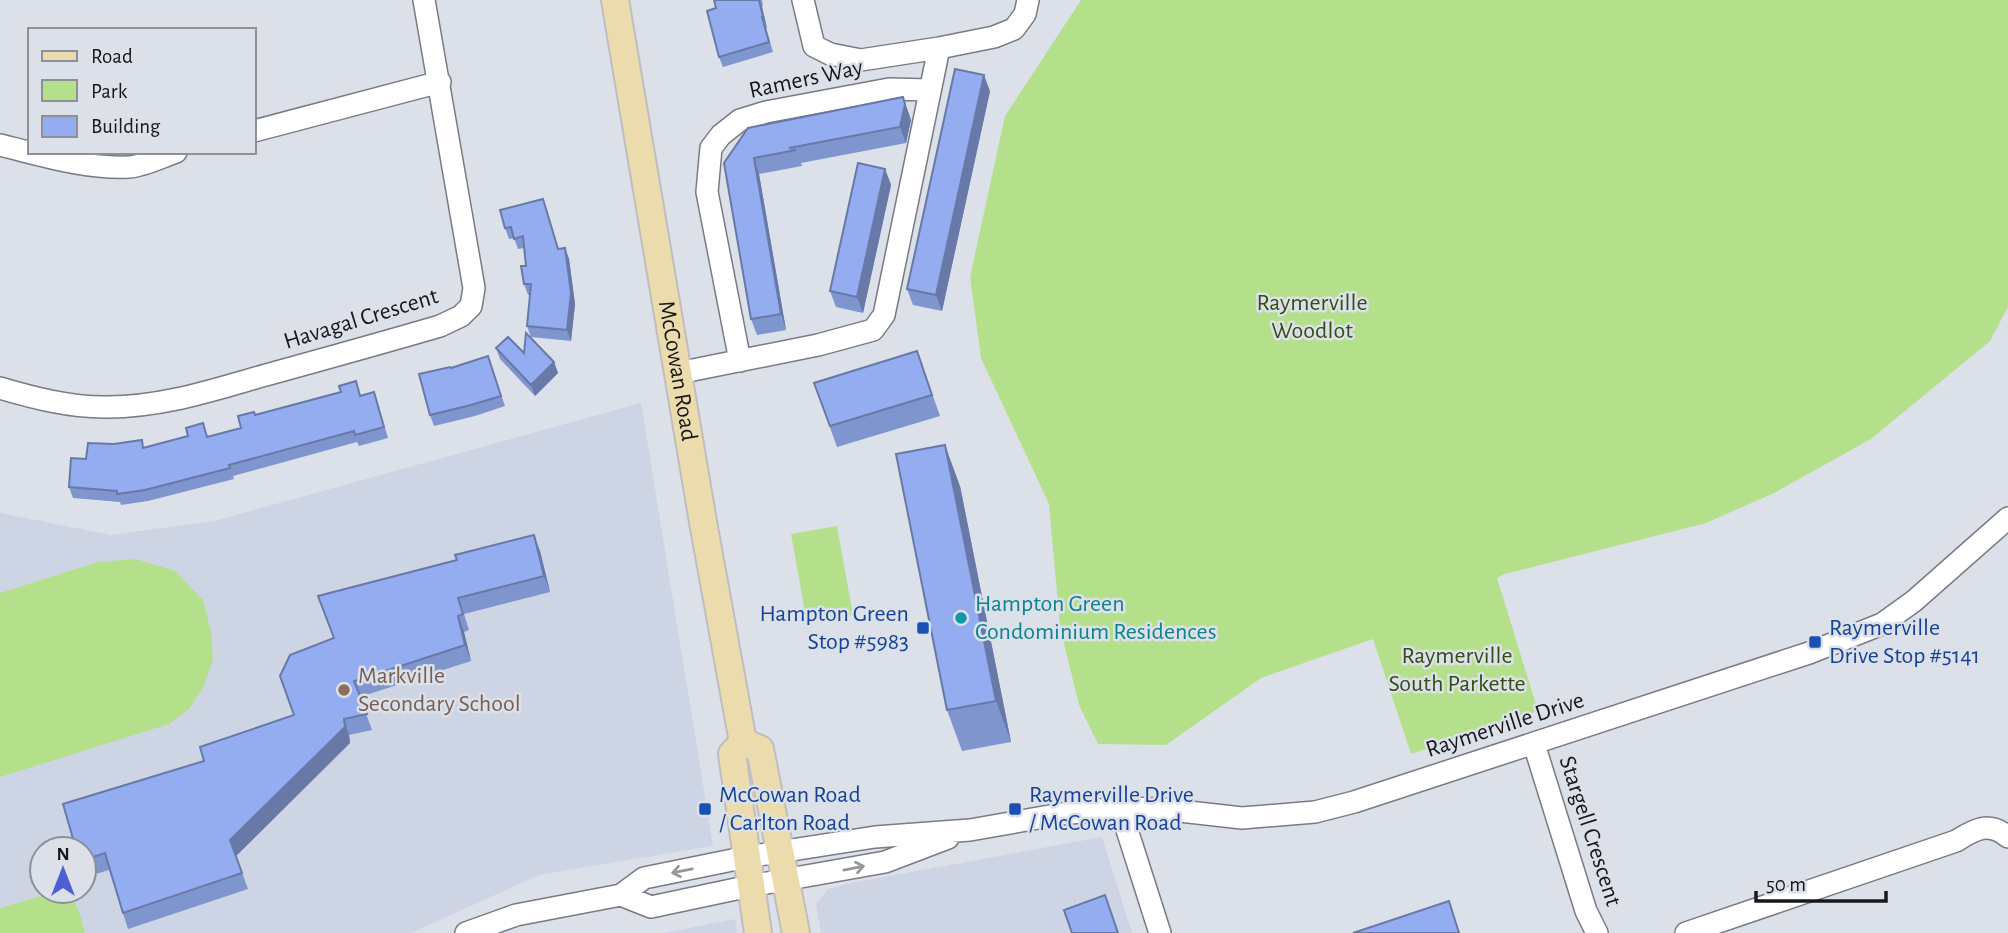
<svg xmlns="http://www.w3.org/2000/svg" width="2008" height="933" font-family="'Alegreya Sans',sans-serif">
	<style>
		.built { fill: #cdd4e4; fill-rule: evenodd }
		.green { fill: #b4e08c }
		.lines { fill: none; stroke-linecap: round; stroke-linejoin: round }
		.minor-casing { stroke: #787b83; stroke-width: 24 }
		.major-casing { stroke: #bebebf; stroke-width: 30 }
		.minor { stroke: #fff; stroke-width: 21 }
		.major { stroke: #ecdcad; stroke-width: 26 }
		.wall { fill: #7f95ce }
		.shaded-wall { fill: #6879a8 }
		.building { fill: #94adf0; stroke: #6879a8; stroke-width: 2 }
		.oneway { stroke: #979798 }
		.culture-dot { fill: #0f9aa8; stroke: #dce0e9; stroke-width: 2.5 }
		.transit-dot { fill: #1a4fb4; stroke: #dce0e9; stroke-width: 2.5 }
		.education-dot { fill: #8d6e63; stroke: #dce0e9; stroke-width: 2.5 }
		.labels { text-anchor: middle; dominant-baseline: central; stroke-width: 5; stroke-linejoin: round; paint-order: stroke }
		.street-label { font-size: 24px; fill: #17181b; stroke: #dce0e9 }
		.park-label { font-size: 24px; fill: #324e10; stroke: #dce0e9 }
		.culture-label { font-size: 24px; fill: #0d838f; stroke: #dce0e9; text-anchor: start }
		.transit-label { font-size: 24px; fill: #164399; stroke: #dce0e9; text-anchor: start }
		.education-label { font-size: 24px; fill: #785e54; stroke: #dce0e9; text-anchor: start }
	</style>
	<rect width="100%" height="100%" fill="#dce0e9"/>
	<path class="built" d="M641,403L713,846L539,875L411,933H0V513L111,535L214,521ZM42,849H84V891H42Z
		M1102,837L1132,933H821L816,904L828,889L851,883Z
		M735,919L737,933H664Z"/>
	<path class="green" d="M1081,0H2008V307L1990,341L1871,439L1774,493L1706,523L1505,574L1497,578L1538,711L1411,754L1373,639L1261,678L1166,745L1098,744L1079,705L1060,627L1049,504L981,358L970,277L1005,116Z
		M837,526L853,615L807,623L791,534Z
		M136,559L175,571L203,600L211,632L213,660L204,686L189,709L169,724L0,777V593L98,562Z
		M55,892C78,894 80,915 85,933H0V908Z"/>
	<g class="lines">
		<defs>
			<path id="minor" d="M803,0L814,46L830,54L861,60L939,48L994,37L1014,29L1025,14L1028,0
				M254,131L440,82
				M0,145C41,155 85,169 129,167C144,166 161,157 176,152
				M740,361L707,192L711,148L721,135L740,120L766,112L889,89L930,90
				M678,373L818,345L873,330L884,315L939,48
				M0,388C34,398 69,407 104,407C160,408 213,390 266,375C324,359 382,343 440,326L461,316L471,306L474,288L424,0
				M1534,744L1586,911L1597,933
				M1120,808L1160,933
				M621,895L651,907L750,886L885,862L948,838
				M466,933L516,915L621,895L644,878L747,857L875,837L970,830L1061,814L1120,808L1162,809L1242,818L1315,812L1354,802L1809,653L1882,624L1914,601L2008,518
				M1686,933L1956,841C1975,829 1989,821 2008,837"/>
			<g id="major">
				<path id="s1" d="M615,0L703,522L743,742"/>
				<path d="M743,742L760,749L796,933"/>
				<path d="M743,742L732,754L758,933"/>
			</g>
		</defs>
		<use href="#minor" class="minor-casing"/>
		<use href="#major" class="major-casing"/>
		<use href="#minor" class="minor"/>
		<use href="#major" class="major"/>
	</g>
	<path class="wall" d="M714,0H762L763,6L762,7L767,28H766L773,52L723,67L719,57L716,8Z
		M990,91L942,311L913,305L907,289Z
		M903,97L911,120L906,143L801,163L802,166L759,174L786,330L757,335L751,319L724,163Z
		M885,169L891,185L863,313L836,307L830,291Z
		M543,199L558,249L565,248L569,259L575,304L571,341L531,337L527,326L530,295H528L524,284L526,266L524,248L518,249L514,238L509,239L505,228Z
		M496,348L524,353L554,362L558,373L535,396L500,359Z
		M917,351L940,416L837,447L814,383Z
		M488,356L505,406L475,416L434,426L430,415L451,368Z
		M374,392L388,438L359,446L357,442L233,476L234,479L148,501L121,505L120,502L73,498L69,487L86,459L145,447L208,437L241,428L255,415L361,395Z
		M960,486L1011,742L962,751L947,710Z
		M540,551L550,592L464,614L469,630L464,632L471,661L360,697L372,730L349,735L350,743L236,856L248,889L128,929L109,870L86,877L84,872V849L204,761L294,715L334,638Z"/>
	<path class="shaded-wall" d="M759,0L762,7L767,28L763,17Z
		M984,75L990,91L942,311L936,295Z
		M903,97L911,120L906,143L900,127Z
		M754,158L759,174L786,330L781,314Z
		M885,169L891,185L863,313L857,297Z
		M565,248L569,259L575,304L571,341L567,330Z
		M554,362L558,373L535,396L531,385Z
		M945,445L960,486L1011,742L996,701Z
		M534,535L540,551L550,592L544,576Z
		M458,616L464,632L471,661L465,645Z
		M344,719L349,735L350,743L236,856L248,889L230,840Z"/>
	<path class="building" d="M714,0H759L763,17H762L769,42L719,57L707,11L716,8Z
		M955,69L984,75L936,295L907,289Z
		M903,97L905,104L900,127L789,148L796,150L754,158L781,314L751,319L724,163L748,128Z
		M858,163L885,169L857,297L830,291Z
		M543,199L558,249L565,248L571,293L567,330L527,326L531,284H524L521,266H526L523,236L514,239L511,227L505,228L500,210Z
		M526,333L554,362L531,385L496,348L508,337L524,353Z
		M917,351L932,395L830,426L814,383Z
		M488,356L501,396L471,405L430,415L419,374L450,367L451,368Z
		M356,381L360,396L374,392L384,427L355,435L354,431L229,465L230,468L145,490L117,494V491L69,487L71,458L86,459L88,443L114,444L142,440L143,448L188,436L186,428L203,423L207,437L241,428L238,416L254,412L255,415L341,392L339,386Z
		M945,445L996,701L947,710L896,454Z
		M534,535L544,576L458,598L463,614L458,616L465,645L354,681L367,714L344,719L345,727L230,840L242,873L123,913L105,853L84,860V849H76L63,804L204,761L200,747L294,715L280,676L290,655L334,638L318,596L457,560L455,555Z
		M1105,895L1118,933H1072L1064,910Z
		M1449,901L1459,933H1353Z"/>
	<defs><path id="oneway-shaft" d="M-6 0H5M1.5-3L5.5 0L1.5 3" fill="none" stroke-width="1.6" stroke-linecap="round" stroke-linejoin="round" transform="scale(1.75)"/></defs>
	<g class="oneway">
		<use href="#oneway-shaft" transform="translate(854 868) rotate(-11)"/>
		<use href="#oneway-shaft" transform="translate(682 871) rotate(169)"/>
	</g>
	<circle class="culture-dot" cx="961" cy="618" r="7"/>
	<g class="transit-dot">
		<rect x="916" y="621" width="14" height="14" rx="3.5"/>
		<rect x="1808" y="635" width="14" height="14" rx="3.5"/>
		<rect x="698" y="802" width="14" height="14" rx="3.5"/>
		<rect x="1008" y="802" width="14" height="14" rx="3.5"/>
	</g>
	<circle class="education-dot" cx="344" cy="690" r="7"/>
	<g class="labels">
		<g class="street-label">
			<text transform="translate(806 79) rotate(-12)">Ramers Way</text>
			<text transform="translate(361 319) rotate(-17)">Havagal Crescent</text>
			<text stroke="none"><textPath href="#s1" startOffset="376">McCowan Road</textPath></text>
			<text transform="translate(1505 725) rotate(-18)">Raymerville Drive</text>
			<text transform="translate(1590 831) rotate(72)">Stargell Crescent</text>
		</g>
		<g class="park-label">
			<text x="1312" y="303">Raymerville<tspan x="1312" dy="28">Woodlot</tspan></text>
			<text x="1457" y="656">Raymerville<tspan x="1457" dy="28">South Parkette</tspan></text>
		</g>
		<g class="culture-label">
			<text x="975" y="604">Hampton Green<tspan x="975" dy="28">Condominium Residences</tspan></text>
		</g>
		<g class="transit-label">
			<text x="909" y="614" text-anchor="end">Hampton Green<tspan x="909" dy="28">Stop #5983</tspan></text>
			<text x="1829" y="628">Raymerville<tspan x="1829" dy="28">Drive Stop #5141</tspan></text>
			<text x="719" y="795">McCowan Road<tspan x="719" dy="28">/ Carlton Road</tspan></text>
			<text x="1029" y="795">Raymerville Drive<tspan x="1029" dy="28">/ McCowan Road</tspan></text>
		</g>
		<g class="education-label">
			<text x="358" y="676">Markville<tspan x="358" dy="28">Secondary School</tspan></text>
		</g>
	</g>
	<rect x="28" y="28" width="228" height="126" fill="#dce0e9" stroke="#8d9097" stroke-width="2"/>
	<rect x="42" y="51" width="35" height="10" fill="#ecdcad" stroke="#8d9097" stroke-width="2"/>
	<text x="91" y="63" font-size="21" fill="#17181b">Road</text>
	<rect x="42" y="80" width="35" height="21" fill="#b4e08c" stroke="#8d9097" stroke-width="2"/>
	<text x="91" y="98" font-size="21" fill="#17181b">Park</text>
	<rect x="42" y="116" width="35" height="21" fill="#94adf0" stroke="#8d9097" stroke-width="2"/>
	<text x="91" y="133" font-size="21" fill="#17181b">Building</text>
	<g transform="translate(63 870)"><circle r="33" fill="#dce0e9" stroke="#8d9097" stroke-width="2"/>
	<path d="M0-5L12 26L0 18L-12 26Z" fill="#505ed4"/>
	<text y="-10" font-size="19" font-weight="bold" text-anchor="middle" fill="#17181b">N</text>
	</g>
	<path d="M1756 891v10h130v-10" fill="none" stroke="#17181b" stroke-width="3.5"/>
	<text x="1766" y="891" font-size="21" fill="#17181b" stroke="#dce0e9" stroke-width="5" paint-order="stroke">50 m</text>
</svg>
